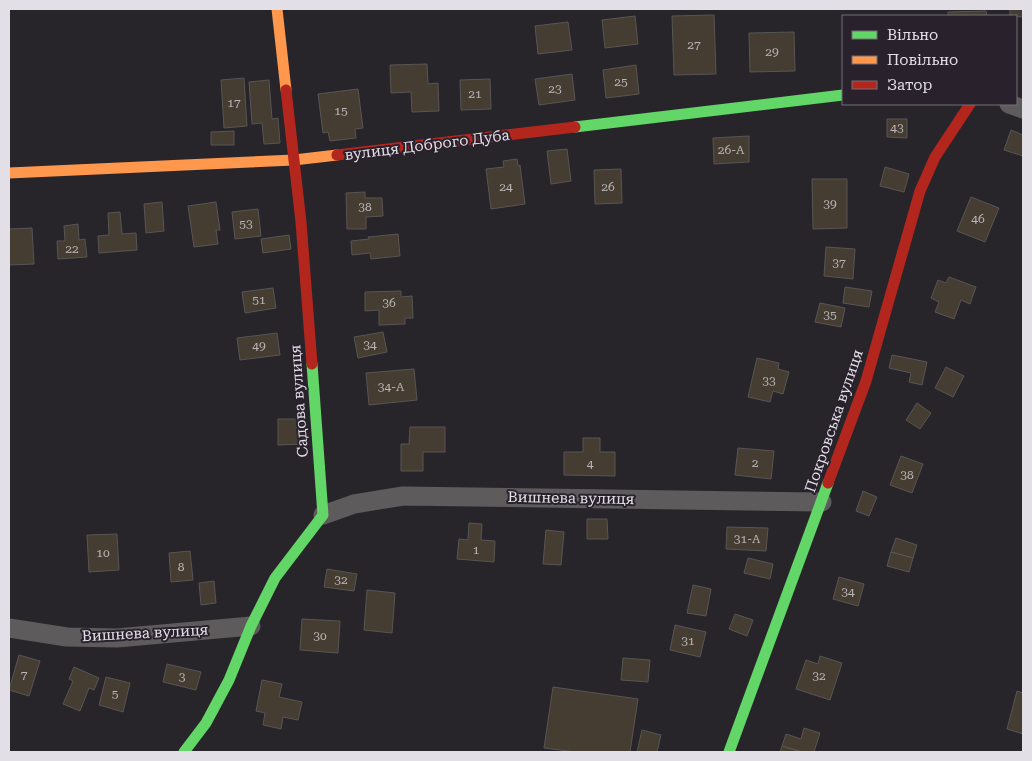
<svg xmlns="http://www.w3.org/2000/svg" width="1032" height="761" font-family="'Roboto Serif',serif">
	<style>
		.building { fill: #453d32; stroke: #585555 }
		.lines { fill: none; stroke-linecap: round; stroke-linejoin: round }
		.street { stroke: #5e5b5c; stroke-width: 19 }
		.fast { stroke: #63d668; stroke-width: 11 }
		.slow { stroke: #ff974d; stroke-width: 11 }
		.jam { stroke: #b3261e; stroke-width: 11 }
		.labels { text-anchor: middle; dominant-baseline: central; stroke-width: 4; stroke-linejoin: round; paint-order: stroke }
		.number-label { font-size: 12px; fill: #bcb6b9 }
		.street-label { font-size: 15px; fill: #e3dfe6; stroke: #29222d }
	</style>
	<rect width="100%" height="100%" fill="#28252a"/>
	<path class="building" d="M1010,9H1023V17L1010,16Z
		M986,11L987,16H948V12Z
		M714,15L716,74L674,75L672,16Z
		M635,16L638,44L605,48L602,20Z
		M568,22L572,50L538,54L535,26Z
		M794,32L795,71L750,72L749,33Z
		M427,64L428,84L438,83L439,111L412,112L411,92L391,93L390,65Z
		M636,65L639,94L606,98L603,70Z
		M572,74L575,100L539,105L535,79Z
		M244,78L247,126L224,128L221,80Z
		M490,79L491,109L461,110L460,80Z
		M269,80L272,119L278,118L280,143L264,144L262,123L252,124L249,82Z
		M358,89L363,128L355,129L356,138L330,141L328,132L323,133L318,94Z
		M887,119H907V138L887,137Z
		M1011,130L1023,135V156L1004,150Z
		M234,131V145H211V132Z
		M749,136V162L714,164L713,138Z
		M567,149L571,181L551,184L547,151Z
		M517,159L518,166L520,165L525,204L491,209L486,169L504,167L503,161Z
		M885,167L909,174L904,192L880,186Z
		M621,169L622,203L595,204L594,170Z
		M812,179H847V228L813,229Z
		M365,192V198H382L383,216L366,217V229H347L346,193Z
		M971,197L999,208L985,242L957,231Z
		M162,202L164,231L146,233L144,204Z
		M216,202L220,230H216L218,244L194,247L188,206Z
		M258,209L261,236L235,239L232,212Z
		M120,212L122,234L136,233L137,250L99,253L98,236L109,235L108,213Z
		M78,224L79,240L85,239L87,257L58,259L57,241H65L64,226Z
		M32,228L34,264L9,265V229Z
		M398,234L400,256L371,259L370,253L352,255L351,241L369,239L368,237Z
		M289,235L291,249L263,253L261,239Z
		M826,247L855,249L853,279L824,276Z
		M949,277L976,287L970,304L961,300L954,319L935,312L939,302L931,298L938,280L946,283Z
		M845,287L872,291L869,307L843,303Z
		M273,288L276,308L245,313L242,292Z
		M401,291V297L412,296L413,318H405V324L379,325V310L365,311V292Z
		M820,303L845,308L841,327L815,322Z
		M383,332L387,352L358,358L354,337Z
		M277,333L280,355L240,360L237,338Z
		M892,355L927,362L922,385L909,382L911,373L889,368Z
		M757,358L779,363L778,369L789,372L783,394L773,391L770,402L748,397Z
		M946,367L964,376L953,397L935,388Z
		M414,369L417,400L369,405L366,373Z
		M917,403L931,413L920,429L906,420Z
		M278,419H303L304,444L278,445Z
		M410,427H445V452H423V471H401V444H409Z
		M583,438H600V452H615V476L564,475V452H583Z
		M738,448L774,451L771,479L735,475Z
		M901,456L923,464L912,493L890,485Z
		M863,491L877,497L869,516L856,511Z
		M587,519H607L608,539H587Z
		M469,523L482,524L481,540L495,541L494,562L457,559L459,539L468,540Z
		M727,527L768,528L766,551L726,549Z
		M546,530L564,532L561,565L543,564Z
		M117,534L119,570L89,572L87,535Z
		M896,538L917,545L913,558L891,552Z
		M190,551L193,580L171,582L169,553Z
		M891,552L913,558L909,572L887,566Z
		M748,558L773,564L770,579L744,573Z
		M327,569L357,574L354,591L324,587Z
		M839,577L864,584L858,606L833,599Z
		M214,581L216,603L201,605L199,583Z
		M693,585L711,589L706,616L687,613Z
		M367,590L395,593L392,633L364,630Z
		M735,614L753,620L747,636L729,629Z
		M302,619L340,621L338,653L300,650Z
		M675,625L706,632L700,657L670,650Z
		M19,655L40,661L29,696L9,690Z
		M820,656L842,663L830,700L796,689L806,660L818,664Z
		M623,658L650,660L648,682L621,680Z
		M167,664L201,672L196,690L163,682Z
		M74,667L99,678L94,690L89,688L80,711L63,704L73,681L69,679Z
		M106,677L130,683L123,712L99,705Z
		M262,680L282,684L279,697L302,702L298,720L283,717L281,729L263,725L265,713L256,711Z
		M553,687L638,699L630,752H576L544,748Z
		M1017,691L1023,693V734L1007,729Z
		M804,728L820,733L814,752H802L782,746L786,734L801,739Z
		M642,730L661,735L657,752H637Z
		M782,746L802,752H780Z"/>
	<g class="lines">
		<path class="street" d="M1009,104L1023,109
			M323,515L354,504L403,496L822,502
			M9,628L67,637L117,638L251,626"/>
		<path class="fast" d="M575,127L843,95
			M184,752L206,723L229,680L251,626L275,578L323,515L312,364
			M729,752L828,483"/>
		<path class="slow" d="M277,9L286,90
			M9,173L294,160L337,155"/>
		<path class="jam" d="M286,90L301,222L312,364
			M337,155L575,127
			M828,483L866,381L920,191L935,157L970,104"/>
	</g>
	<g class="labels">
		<g class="number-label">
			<text x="694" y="45">27</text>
			<text x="772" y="52">29</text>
			<text x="621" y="82">25</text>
			<text x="555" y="89">23</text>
			<text x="475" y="94">21</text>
			<text x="234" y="103">17</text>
			<text x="341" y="111">15</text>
			<text x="897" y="128">43</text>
			<text x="731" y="150">26-А</text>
			<text x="506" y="187">24</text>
			<text x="608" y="187">26</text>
			<text x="830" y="204">39</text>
			<text x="365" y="207">38</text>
			<text x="978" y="219">46</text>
			<text x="246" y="224">53</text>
			<text x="72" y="249">22</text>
			<text x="839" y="263">37</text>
			<text x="259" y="300">51</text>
			<text x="389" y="303">36</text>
			<text x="830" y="315">35</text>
			<text x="370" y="345">34</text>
			<text x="259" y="346">49</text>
			<text x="769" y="381">33</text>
			<text x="391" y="387">34-А</text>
			<text x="755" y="463">2</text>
			<text x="590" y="464">4</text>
			<text x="907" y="475">38</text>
			<text x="747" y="539">31-А</text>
			<text x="476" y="550">1</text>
			<text x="103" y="553">10</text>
			<text x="181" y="567">8</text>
			<text x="341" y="580">32</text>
			<text x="848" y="592">34</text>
			<text x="320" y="636">30</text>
			<text x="688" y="641">31</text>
			<text x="24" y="675">7</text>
			<text x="819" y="676">32</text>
			<text x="182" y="677">3</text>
			<text x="115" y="694">5</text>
		</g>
		<g class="street-label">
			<text transform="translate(427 145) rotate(-7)">вулиця Доброго Дуба</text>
			<text transform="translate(299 401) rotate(-94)">Садова вулиця</text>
			<text transform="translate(834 421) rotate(-71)">Покровська вулиця</text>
			<text transform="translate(571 498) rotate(1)">Вишнева вулиця</text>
			<text transform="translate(145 633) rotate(-3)">Вишнева вулиця</text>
		</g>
	</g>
	<rect width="1032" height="761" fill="none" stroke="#e3dfe6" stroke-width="20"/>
	<rect x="842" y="15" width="175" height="90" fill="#29222d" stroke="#736e77"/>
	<rect x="852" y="31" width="25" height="8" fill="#63d668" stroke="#736e77"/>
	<text x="887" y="40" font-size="15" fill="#e3dfe6">Вільно</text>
	<rect x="852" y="56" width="25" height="8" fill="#ff974d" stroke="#736e77"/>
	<text x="887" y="65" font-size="15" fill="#e3dfe6">Повільно</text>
	<rect x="852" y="81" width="25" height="8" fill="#b3261e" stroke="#736e77"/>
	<text x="887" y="90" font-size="15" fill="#e3dfe6">Затор</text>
</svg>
